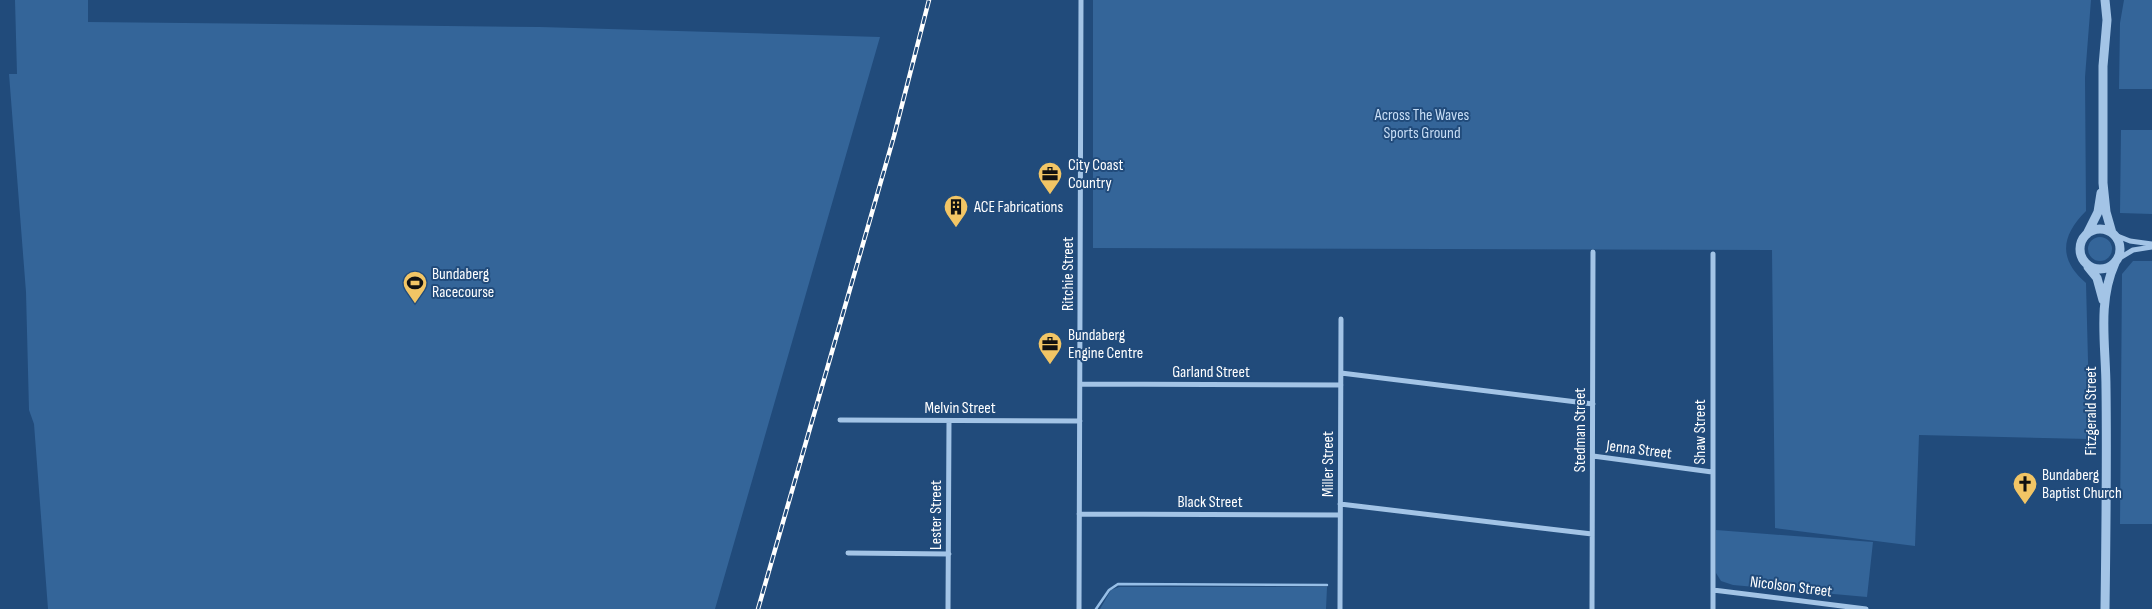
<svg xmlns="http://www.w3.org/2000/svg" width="2152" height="609" font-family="'Sofia Sans Condensed',sans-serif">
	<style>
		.green { fill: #346599 }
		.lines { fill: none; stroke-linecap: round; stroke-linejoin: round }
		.stream { stroke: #97bfe7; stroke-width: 2.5 }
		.minor { stroke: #a3c4e6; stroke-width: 5 }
		.tertiary { stroke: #a3c4e6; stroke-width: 9 }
		.rail-casing { stroke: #fff; stroke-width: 4.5 }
		.rail { stroke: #214b7b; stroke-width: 2.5; stroke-dasharray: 8; stroke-linecap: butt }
		.labels { text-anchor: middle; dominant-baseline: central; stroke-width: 4; stroke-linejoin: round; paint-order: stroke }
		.park-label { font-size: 16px; fill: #c7ddf5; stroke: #214b7b }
		.poi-label { font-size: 16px; fill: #fff; stroke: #214b7b; text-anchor: start }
		.street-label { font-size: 16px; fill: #fff; stroke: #214b7b }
	</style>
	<rect width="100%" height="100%" fill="#214b7b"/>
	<path class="green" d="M15,0H88V22L540,27L880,37L715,609H48L34,424L29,410L26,292L9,74H17Z
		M1093,0H2091L2085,77L2086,211C2061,236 2058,259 2086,283L2090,439L1919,435L1915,546L1775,528L1772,250L1093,248Z
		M2124,0H2152V89H2119L2120,23Z
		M2121,130H2152V214L2120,213Z
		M2088 249a12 12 0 1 1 24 0a12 12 0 1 1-24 0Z
		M2133,261H2152V524H2120L2122,274Z
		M1716,530L1873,542L1867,597L1733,585L1721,581L1716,573Z
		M1119,587H1327L1326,609H1100L1111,590Z"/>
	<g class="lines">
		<path class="stream" d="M1096,609L1109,590L1118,584L1327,585"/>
		<path class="minor" d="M2115,235L2130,241L2152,244
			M2118,259L2133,250L2152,247
			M1341,373L1593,404
			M1080,384L1341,385
			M840,420L1080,421
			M1593,456L1712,472
			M1340,504L1592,534
			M1079,514L1340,515
			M848,553L949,554
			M1713,590L1866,609
			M948,609L949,421
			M1079,609L1081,0
			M1340,609L1341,319
			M1592,609L1593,252
			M1713,609V254"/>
		<path class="tertiary" d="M2105,0L2107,20L2103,66V183L2106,212L2112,233
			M2080 249a20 20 0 1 1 40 0a20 20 0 1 1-40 0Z
			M2087,234L2098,212L2101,193
			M2088,267L2097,278L2103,300
			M2105,609C2106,535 2107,461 2106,388C2106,346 2097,303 2115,263"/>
		<defs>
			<path id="rail" d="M758,609L894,136L929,0"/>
		</defs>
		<use href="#rail" class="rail-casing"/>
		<use href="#rail" class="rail"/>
	</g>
	<defs>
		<symbol id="office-pin" viewBox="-11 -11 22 30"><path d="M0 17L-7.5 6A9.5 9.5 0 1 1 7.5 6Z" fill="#f2c565" stroke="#214b7b"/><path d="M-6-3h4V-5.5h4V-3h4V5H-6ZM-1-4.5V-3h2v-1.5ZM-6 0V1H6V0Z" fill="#111"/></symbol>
		<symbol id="building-pin" viewBox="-11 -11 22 30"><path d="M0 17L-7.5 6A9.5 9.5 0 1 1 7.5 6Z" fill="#f2c565" stroke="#214b7b"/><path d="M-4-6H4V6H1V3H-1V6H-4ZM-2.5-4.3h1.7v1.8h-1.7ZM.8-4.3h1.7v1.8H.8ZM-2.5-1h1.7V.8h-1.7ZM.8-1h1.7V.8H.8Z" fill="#111"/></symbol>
		<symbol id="stadium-pin" viewBox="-11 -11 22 30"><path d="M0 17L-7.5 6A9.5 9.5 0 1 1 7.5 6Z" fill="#f2c565" stroke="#214b7b"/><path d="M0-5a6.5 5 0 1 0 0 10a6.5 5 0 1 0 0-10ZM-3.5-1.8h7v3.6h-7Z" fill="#111"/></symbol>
		<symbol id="church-pin" viewBox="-11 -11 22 30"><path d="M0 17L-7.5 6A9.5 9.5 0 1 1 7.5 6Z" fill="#f2c565" stroke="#214b7b"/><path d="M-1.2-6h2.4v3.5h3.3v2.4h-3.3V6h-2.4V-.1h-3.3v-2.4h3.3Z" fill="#111"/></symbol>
	</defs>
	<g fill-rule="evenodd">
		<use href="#office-pin" x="1036" y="160" width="28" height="38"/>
		<use href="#building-pin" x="942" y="193" width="28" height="38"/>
		<use href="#stadium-pin" x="401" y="269" width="28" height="38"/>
		<use href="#office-pin" x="1036" y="330" width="28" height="38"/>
		<use href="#church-pin" x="2011" y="470" width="28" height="38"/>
	</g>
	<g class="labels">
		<g class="park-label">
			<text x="1422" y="115">Across The Waves<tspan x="1422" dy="18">Sports Ground</tspan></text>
		</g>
		<g class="poi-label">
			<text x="1068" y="165">City Coast<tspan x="1068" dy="18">Country</tspan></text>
			<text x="974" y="207">ACE Fabrications</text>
			<text x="432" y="274">Bundaberg<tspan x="432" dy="18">Racecourse</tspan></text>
			<text x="1068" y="335">Bundaberg<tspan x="1068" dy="18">Engine Centre</tspan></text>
			<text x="2042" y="475">Bundaberg<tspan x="2042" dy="18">Baptist Church</tspan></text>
		</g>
		<g class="street-label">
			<text transform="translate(1068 274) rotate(-90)">Ritchie Street</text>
			<text x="1211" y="372">Garland Street</text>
			<text x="960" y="408">Melvin Street</text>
			<text transform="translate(2091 411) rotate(-90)">Fitzgerald Street</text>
			<text transform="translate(1580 430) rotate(-90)">Stedman Street</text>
			<text transform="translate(1700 432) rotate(-90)">Shaw Street</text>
			<text transform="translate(1639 450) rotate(7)">Jenna Street</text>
			<text transform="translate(1328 464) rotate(-90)">Miller Street</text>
			<text x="1210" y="502">Black Street</text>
			<text transform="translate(936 515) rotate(-90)">Lester Street</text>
			<text transform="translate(1791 587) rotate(7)">Nicolson Street</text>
		</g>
	</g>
</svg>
